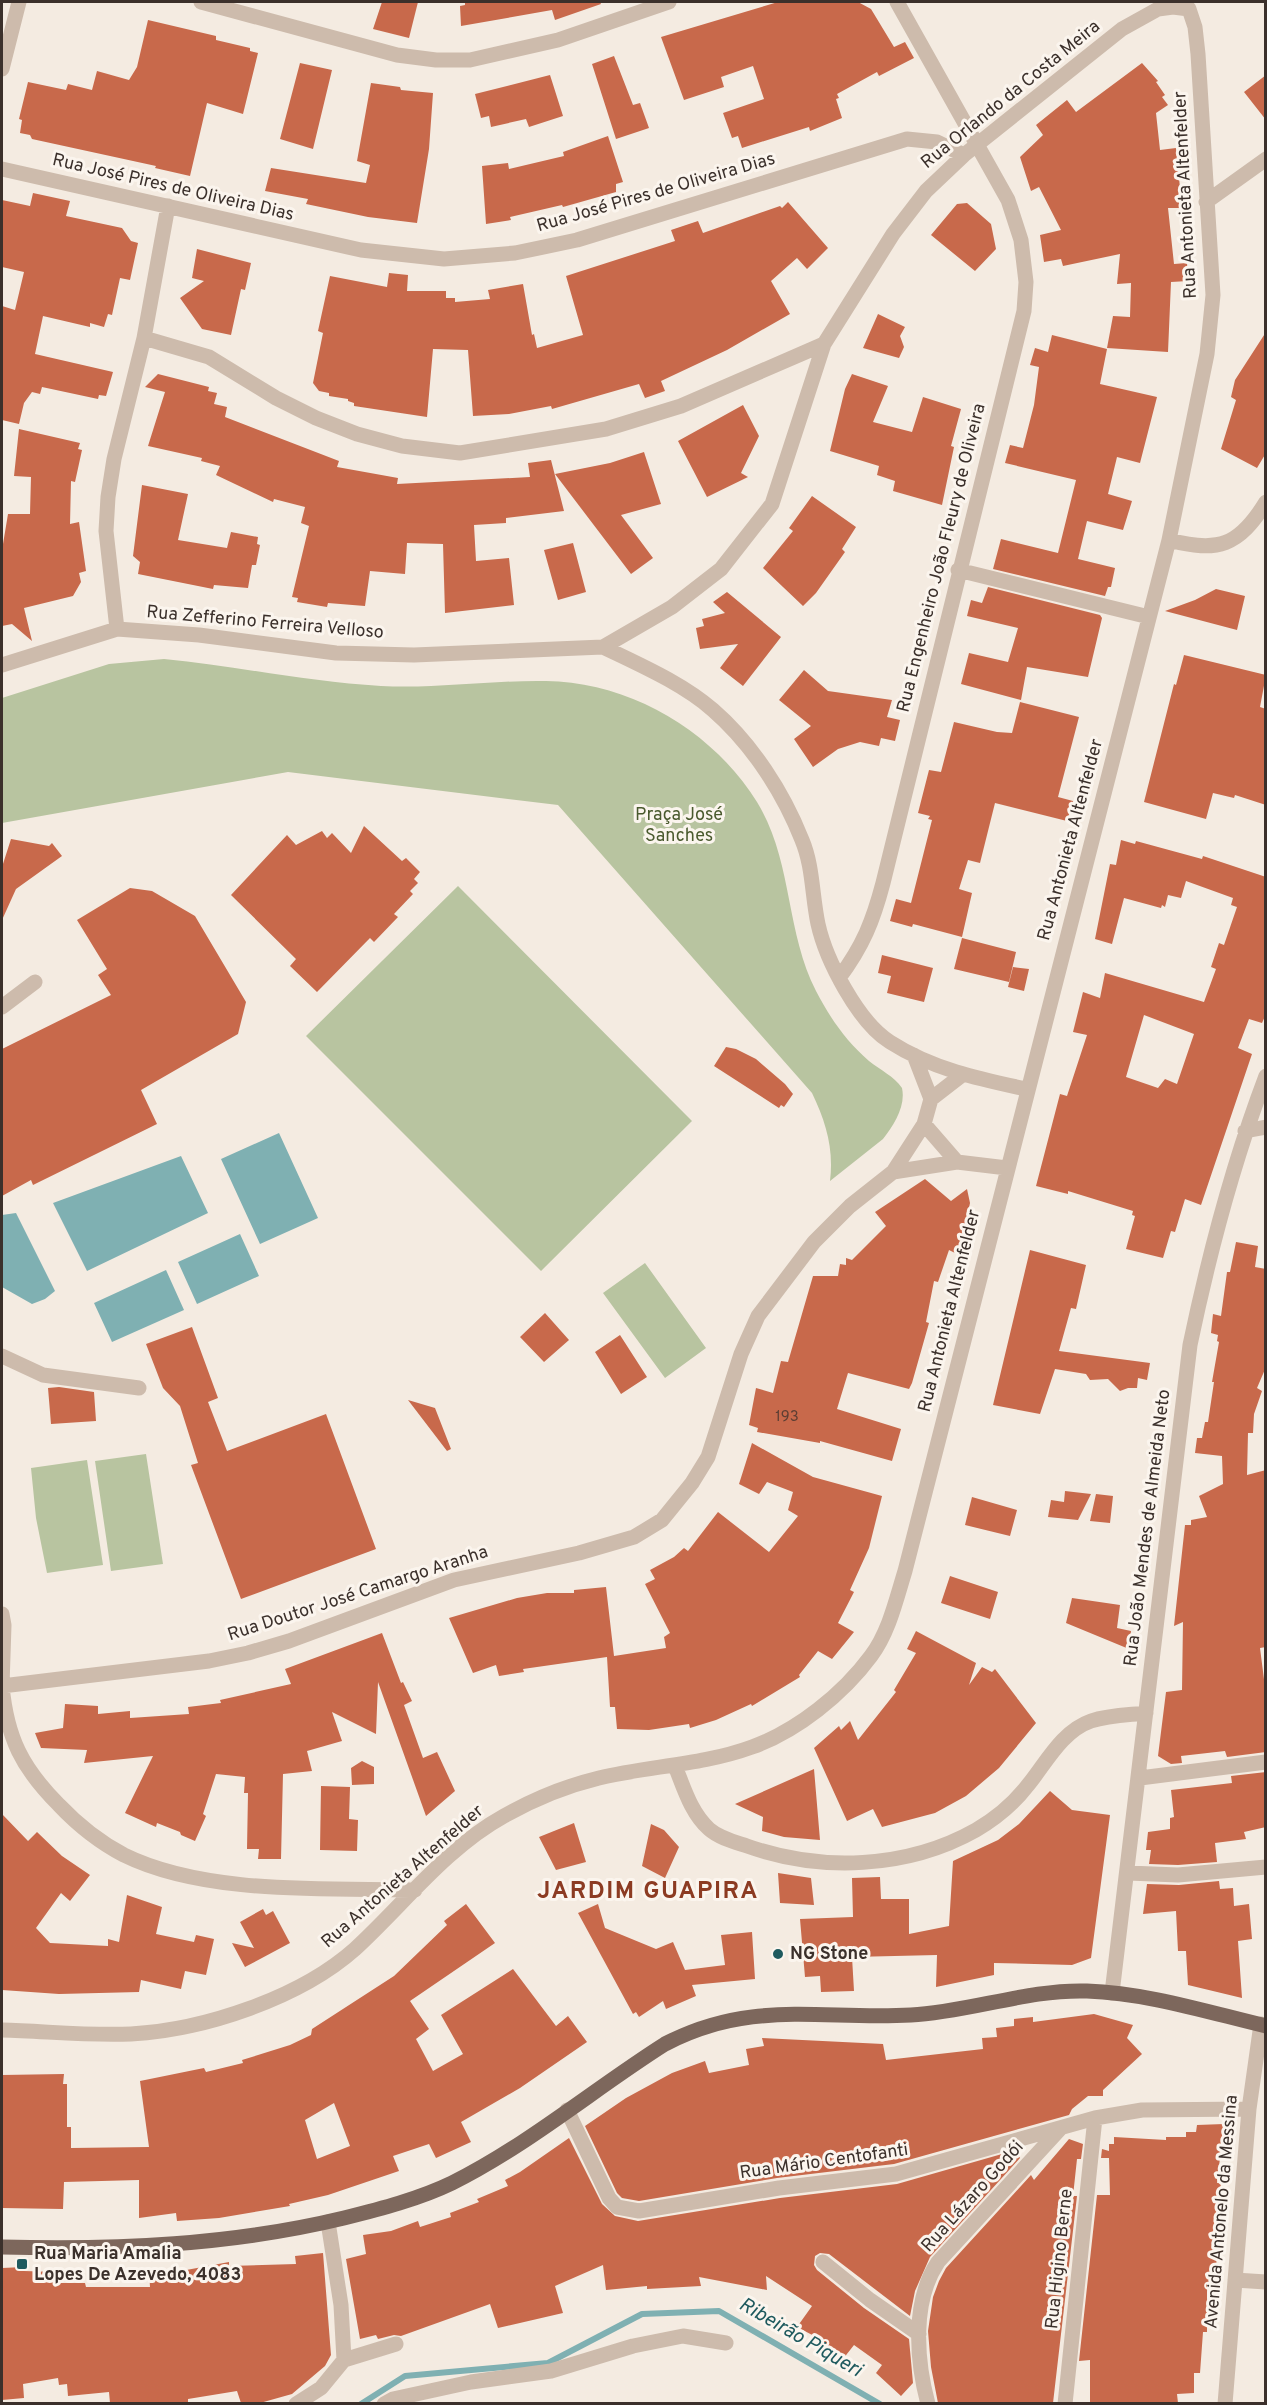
<svg xmlns="http://www.w3.org/2000/svg" width="1267" height="2405" font-family="Overpass,sans-serif">
	<style>
		.green { fill: #b8c4a0 }
		.water { fill: #7fb0b2 }
		.lines { fill: none; stroke-linecap: round; stroke-linejoin: round }
		.stream { stroke: #7fb0b2; stroke-width: 6 }
		.building { fill: #c8694b; fill-rule: evenodd }
		.minor { stroke: #cdbbac; stroke-width: 15 }
		.major { stroke: #7d675c; stroke-width: 15 }
		.poi-dot { fill: #1f5a5e; stroke: #fbf5ee; stroke-width: 2 }
		.labels { text-anchor: middle; dominant-baseline: central; stroke-width: 6; stroke-linejoin: round; paint-order: stroke }
		.number-label { font-size: 15px; fill: #5e3e33 }
		.street-label { font-size: 18px; fill: #3b302b; stroke: #fbf5ee }
		.park-label { font-size: 18px; fill: #4a5a2e; stroke: #fbf5ee }
		.poi-label { font-size: 18px; font-weight: bold; fill: #3b302b; stroke: #fbf5ee; text-anchor: start }
		.water-label { font-size: 20px; font-style: italic; fill: #1f5a5e; stroke: #fbf5ee }
		.district-label { font-size: 24px; font-weight: bold; letter-spacing: 1.5px; fill: #8c3b22; stroke: #fbf5ee }
	</style>
	<rect width="100%" height="100%" fill="#f4ebe1"/>
	<path class="green" d="M164,659C237,666 308,682 381,686C436,689 491,680 546,681C630,682 713,731 757,802C793,861 785,930 816,991C830,1018 846,1041 869,1061C880,1070 894,1076 902,1088C906,1106 894,1125 883,1139L830,1181C834,1149 826,1122 812,1093L558,805L288,772L2,823V698L109,664Z
		M458,886L692,1121L541,1271L306,1036Z
		M645,1263L706,1348L665,1378L603,1293Z
		M146,1454L163,1564L111,1571L95,1461Z
		M87,1460L103,1565L47,1573L36,1518L31,1468Z"/>
	<path class="water" d="M279,1133L318,1218L260,1244L221,1159Z
		M181,1156L208,1213L87,1271L53,1203Z
		M16,1213L55,1291L45,1299L32,1304L2,1287V1215Z
		M240,1234L259,1276L197,1304L178,1262Z
		M166,1270L184,1310L112,1342L94,1303Z"/>
	<g class="lines">
		<path class="stream" d="M361,2404L405,2376L548,2363L642,2314L719,2311L880,2404"/>
	</g>
	<path class="building" d="M382,2H418L409,38L373,29Z
		M465,2H600L601,4L555,20L552,10L461,26L460,6L465,5Z
		M778,2H858L871,9L894,47L905,42L914,58L879,76L877,72L837,94L839,98L836,99L842,118L810,131L809,127L742,148L738,136L732,138L723,113L764,99L753,66L721,77L724,87L684,100L661,37Z
		M148,20L216,36V40L250,48V51L258,53L243,114L207,103L190,176L155,168L156,166L32,139L30,135L20,133L22,120L19,119L28,82L66,90L68,84L92,90L97,71L129,80L137,67Z
		M614,56L633,105L640,103L649,128L616,139L592,64Z
		M300,63L332,70L313,149L280,139Z
		M1142,63L1158,81L1156,82L1165,95L1162,97L1168,105L1156,113L1160,150L1176,148L1182,208H1168L1174,264L1187,263L1188,281L1171,282L1168,352L1107,348L1113,316L1130,317L1131,283L1117,284L1120,254L1063,266L1061,259L1044,262L1040,235L1061,230L1039,187L1031,191L1020,157L1043,135L1036,125L1067,100L1076,112Z
		M550,75L563,116L529,127L526,119L491,127L489,116L481,118L475,94Z
		M1266,75V120L1244,92Z
		M371,83L400,87L401,90L433,93L429,149L417,223L368,217L306,204L308,199L265,191L271,168L366,183L370,165L357,161Z
		M608,136L623,182L616,184V192L563,207L562,205L510,217L511,220L486,224L482,166L508,163L509,169L564,156L563,152Z
		M33,193L70,201L66,216L122,228L131,241L138,243L130,280L120,278L112,315L108,314L104,327L90,323V327L43,316L35,354L113,372L106,396L99,395L98,399L42,387L40,394L32,392L24,403L19,424L2,420V306L15,310L24,272L2,267V200L30,206Z
		M788,202L828,248L807,269L797,258L771,281L790,314L727,350L661,381L665,391L645,398L639,384L552,409L551,406L509,414L473,416L468,350L433,349L427,417L354,406V403L348,401V399L329,396V393L319,391L313,383L323,333L318,331L330,276L387,287L389,273L408,275L407,291H446V298H455V302L490,299L488,290L523,284L532,335L534,334L537,348L583,335L566,276L675,241L671,230L698,221L703,233L780,206L782,208Z
		M967,203L991,224L996,249L975,271L931,235L957,204Z
		M197,249L251,263L245,290L241,289L231,335L202,329L180,298L204,281L192,278Z
		M878,314L905,327L900,336L904,347L899,358L863,348Z
		M1266,332V453L1257,468L1221,449L1236,400L1231,397L1235,380Z
		M1052,335L1107,349L1100,384L1157,397L1140,463L1117,457L1108,494L1132,501L1123,530L1087,521L1078,559L1115,568L1111,587H1108L1105,596L993,569L1001,539L1058,553L1076,480L1005,463L1010,445L1023,448L1034,405L1039,367L1030,365L1035,348L1048,352Z
		M158,374L209,387L208,391L217,393L214,404L227,407L225,417L339,461L337,467L398,478L397,484L530,477L528,463L551,460L564,511L506,518V523L474,525L476,561L509,558L514,605L445,613L443,544L407,543L405,574L370,571L365,606L328,603L327,607L297,602L298,598L292,597L309,526L301,523L305,507L274,499L273,502L216,475L220,466L201,461L202,458L148,446L165,392L145,387Z
		M852,374L888,386L873,422L912,432L923,397L961,409L951,446L954,447L942,505L893,491L895,481L877,475L879,466L830,451L845,389Z
		M743,405L759,436L741,473L748,477L707,497L678,441Z
		M19,429L80,443L78,449L82,450L75,482L71,481L70,524L79,522L86,571L79,573L81,582L73,596L24,608L32,641L12,624L2,626V550L8,514H30L31,477L14,476Z
		M644,452L661,504L621,515L653,558L631,574L555,474L610,463Z
		M142,485L188,494L178,540L227,548L231,532L258,537L257,544L260,545L256,565H252L248,588L214,585L213,589L138,574L140,562L133,556Z
		M812,496L856,527L842,549L845,552L816,593L803,606L763,568L793,531L789,528Z
		M573,543L586,592L558,600L544,550Z
		M988,587L1100,615L1102,618L1088,677L1027,667L1021,700L961,684L969,653L1008,662L1018,628L967,616L971,600L982,603Z
		M1216,589L1245,596L1237,630L1165,611L1195,600Z
		M727,592L781,637L743,686L720,668L738,644L700,649L696,628L704,626L702,619L725,613L713,602Z
		M1184,655L1266,675L1260,707L1266,709V805L1235,795L1234,798L1213,793L1206,819L1144,802L1174,684L1176,685Z
		M804,670L828,691L892,700L887,717L900,720L895,741L881,738L879,746L860,742L838,749L813,767L794,739L811,726L779,700Z
		M1020,702L1079,717L1058,797L1073,801L1067,821L995,803L980,863L968,860L959,889L972,893L962,937L913,924L912,927L890,921L896,899L911,903L932,820L928,819L930,816L918,813L929,770L941,772L954,722L997,732L1012,733Z
		M364,826L402,861L406,858L420,872L414,879L418,883L410,891L413,894L394,914L398,917L374,942L370,938L317,992L290,966L296,959L231,895L287,835L296,845L322,831L327,838L332,833L351,853Z
		M11,839L49,846L52,843L62,856L16,889L2,920V867Z
		M1121,840L1135,844L1136,841L1202,859L1203,856L1266,877V1014L1262,1023L1249,1019L1238,1048L1252,1054L1201,1205L1185,1199L1175,1232L1171,1231L1163,1258L1126,1249L1135,1216L1132,1215L1133,1211L1068,1191V1194L1036,1186L1060,1094L1067,1096L1087,1035L1073,1032L1083,992L1100,998L1105,973L1204,1002L1216,969L1211,967L1219,943L1224,945L1237,907L1231,905L1233,898L1186,881L1181,898L1168,895L1165,907L1162,905L1161,908L1124,898L1112,944L1095,939L1110,864L1116,865ZM1144,1015L1194,1034L1177,1084L1165,1079L1158,1088L1126,1077Z
		M130,888L152,891L195,916L246,1002L238,1034L141,1090L157,1124L33,1185L31,1180L2,1196V1049L111,995L98,975L107,969L77,920Z
		M962,938L1016,952L1009,982L954,969Z
		M882,955L933,968L924,1002L887,993L891,976L878,973Z
		M1013,967L1029,969L1024,991L1008,987Z
		M726,1047L736,1049L756,1059L785,1084L793,1094L784,1107L781,1105L779,1108L714,1066Z
		M925,1179L951,1201L967,1189L970,1203L959,1255L949,1250L938,1282L934,1281L926,1322L929,1323L912,1383L909,1389L848,1373L837,1409L901,1429L892,1461L820,1441V1443L757,1432L758,1428L749,1425L756,1388L773,1393L781,1361L788,1362L813,1276H838L840,1264L846,1265V1258L852,1260L886,1226L875,1212Z
		M1236,1242L1258,1246L1255,1267L1266,1269V1367L1257,1388L1262,1391L1254,1414L1253,1433H1248L1247,1475L1266,1470V1647L1260,1648L1266,1695V1752L1227,1757L1225,1751L1181,1756L1182,1763L1171,1764L1158,1756L1166,1692L1182,1690L1183,1622L1174,1626L1185,1525H1191V1520L1207,1517L1199,1496L1223,1484L1222,1456L1195,1453L1197,1438H1202L1205,1422H1208L1214,1382H1212L1219,1342L1217,1341L1218,1335L1211,1333L1213,1314L1221,1316L1227,1272H1230Z
		M1030,1250L1086,1265L1076,1309L1071,1308L1059,1351L1150,1363L1147,1380L1138,1378L1137,1388H1128L1120,1391L1108,1379L1090,1380L1086,1374L1055,1369L1040,1414L993,1405Z
		M545,1313L569,1340L544,1362L520,1337Z
		M192,1327L218,1398L208,1402L227,1451L326,1414L376,1549L241,1599L191,1465L198,1463L180,1406L163,1388L146,1344Z
		M620,1335L647,1377L621,1394L595,1352Z
		M59,1387L94,1392L96,1421L51,1424L48,1388Z
		M408,1400L435,1408L451,1449L447,1451Z
		M752,1443L813,1477L882,1496L869,1548L850,1590L854,1592L838,1623L854,1632L832,1659L818,1651L799,1675L800,1677L752,1706L751,1704L716,1720L690,1728L689,1724L649,1730L617,1729L615,1707H610L607,1657L523,1669L524,1672L499,1676L496,1665L473,1673L449,1618L517,1598L547,1593H574V1590L606,1587L614,1656L666,1648L664,1637L670,1633L645,1584L655,1579L650,1570L674,1557L684,1548L688,1551L718,1512L769,1552L798,1516L788,1510L793,1492L767,1482L759,1494L739,1484Z
		M1065,1491L1091,1494L1078,1520L1048,1517L1051,1500L1064,1502Z
		M1096,1494L1113,1496L1110,1523L1090,1521Z
		M972,1497L1017,1510L1010,1536L965,1525Z
		M950,1576L998,1592L990,1619L941,1603Z
		M1072,1598L1120,1605L1117,1628L1131,1631L1129,1649L1066,1623Z
		M916,1631L976,1663L969,1685L982,1667L992,1672L995,1669L1036,1723L999,1768L966,1796L935,1813L882,1827L873,1809L847,1821L814,1748L839,1726L841,1730L850,1721L858,1740L896,1692L894,1690L916,1653L907,1649Z
		M382,1633L401,1683L403,1682L412,1701L404,1705L423,1758L437,1752L455,1791L426,1816L378,1682L376,1734L332,1712L342,1741L307,1751L312,1771L283,1774L281,1859H258L259,1849H247L248,1793H244L245,1777L216,1774L203,1814L206,1816L195,1841L181,1835L180,1832L157,1823L156,1827L125,1813L153,1756L84,1763L87,1750L41,1748L35,1733L63,1728L65,1704L98,1706V1714L130,1711V1718L189,1714L188,1707L221,1703L220,1700L291,1684L285,1669Z
		M362,1761L374,1767V1784L352,1785L351,1768Z
		M814,1769L820,1840L784,1837L762,1831L763,1817L735,1804Z
		M1266,1772V1827L1244,1832L1246,1839L1215,1843L1217,1862L1178,1865L1149,1864L1151,1850H1146L1148,1832L1170,1829V1818L1174,1817L1171,1790L1232,1783L1231,1776Z
		M321,1786L350,1787L349,1819L358,1820L357,1851L320,1850Z
		M1050,1791L1072,1810L1110,1815L1091,1958L1072,1965L994,1963V1975L936,1987L937,1955L852,1957L854,1991L821,1992L820,1976L805,1977L800,1919L853,1917L852,1878L880,1877L881,1899H909V1934L949,1926L953,1861L998,1840L1019,1824Z
		M2,1814L28,1841L37,1832L62,1856L90,1875L70,1901L61,1893L36,1928L50,1943L108,1946V1939L119,1942L127,1895L162,1907L156,1934L194,1942L196,1935L214,1939L206,1975L185,1971L181,1989L141,1980L139,1992L59,1994L2,1990Z
		M574,1823L586,1862L556,1870L539,1837Z
		M651,1824L664,1830L679,1847L665,1878L642,1866Z
		M778,1873L811,1878L814,1905L780,1903Z
		M1219,1881L1220,1889L1233,1888L1234,1906L1249,1904L1252,1939L1238,1941L1242,1998L1188,1985L1186,1951H1178L1176,1911L1143,1914L1147,1884L1179,1885Z
		M466,1904L495,1943L410,2001L429,2029L416,2039L433,2071L463,2054L441,2015L513,1969L556,2026L568,2016L587,2042L520,2088L461,2122L471,2142L436,2158L429,2144L393,2156L399,2171L328,2195L289,2204L290,2206L219,2218L177,2221L176,2213L139,2218V2180L64,2182L63,2209L2,2208V2075L64,2074L63,2084H67V2127H71V2148L149,2147L140,2081L204,2068L206,2072L243,2063L242,2060L290,2045L311,2035L312,2029L394,1976L447,1925L444,1921ZM334,2103L350,2146L317,2159L305,2120Z
		M598,1904L605,1928L656,1949L673,1942L685,1970L725,1965L721,1935L752,1932L755,1979L692,1985L696,1996L666,2009L663,2001L639,2017L636,2012L633,2014L578,1913Z
		M263,1909L266,1915L273,1911L290,1943L245,1967L232,1943L254,1948L240,1922Z
		M1094,2014L1133,2025L1127,2038L1142,2054L1103,2090V2096H1088L1072,2109L1069,2115L894,2164L777,2178L639,2201L622,2198L617,2193L585,2126L626,2098L672,2073L705,2061L709,2073L749,2065L746,2049L764,2046L762,2038L883,2044L886,2060L983,2049L982,2038L997,2037L996,2028L1014,2026V2019L1033,2017V2022Z
		M1224,2124L1217,2183H1221L1214,2239H1218L1215,2283H1207V2332H1203L1200,2373H1194V2393L1177,2394L1178,2403H1090V2360L1079,2361L1097,2195H1110L1109,2158H1101L1102,2149L1109,2151V2144H1114V2137L1166,2140V2137H1186V2132H1196L1197,2125Z
		M569,2138L602,2204L615,2216L638,2221L780,2198L897,2184L1016,2150L1020,2158L930,2257L915,2291L910,2316L829,2254L820,2253L815,2256L814,2265L817,2270L864,2308L909,2339L913,2383L901,2396L876,2373L882,2365L854,2345L843,2359L818,2338L797,2327L812,2306L766,2276L767,2290L699,2277L701,2286L647,2289V2286L606,2290L603,2265L555,2286L563,2313L498,2328L490,2304L401,2336L394,2335L378,2339L376,2335L360,2339L346,2259L366,2254L363,2235L391,2231L418,2221L420,2227L451,2217L450,2213L479,2202L477,2199L508,2186L505,2180L520,2172Z
		M1069,2139L1083,2144L1081,2159H1077L1073,2196H1077L1053,2403H938L931,2367L928,2331L933,2297L939,2281L946,2268L1031,2175L1034,2180Z
		M323,2253L331,2355L325,2366L292,2394L260,2403H241L237,2391L188,2399V2403H110L109,2392L68,2396L67,2384L59,2385L58,2378L23,2384L24,2398L2,2400V2268L24,2267V2271L55,2272V2283H85L86,2287H150L149,2271H181L229,2262V2266L296,2264L295,2256Z"/>
	<g class="lines">
		<path class="minor" d="M201,2L397,55L436,60H470L558,40L669,2
			M2,69L19,2
			M2,169L361,250L444,259L515,253L577,240L907,139L937,142L964,155
			M1206,202L1266,159
			M144,338L209,357L276,398L316,418L357,434L402,446L460,453L606,429L681,406L824,344
			M1169,540C1218,553 1239,546 1266,502
			M958,570L1149,617
			M117,629L106,531L108,497L114,459L144,338L168,206
			M603,647C640,665 682,683 713,710C752,744 783,792 802,840C813,866 812,896 818,924C826,960 858,1022 890,1042C932,1069 979,1079 1026,1089
			M2,665L117,629L199,635L336,653L414,655L603,647L672,607L721,569L772,504L824,344L893,234L926,191L964,155L1122,29L1158,9L1173,7L1189,9L1195,27L1198,54L1213,295L1207,354L1169,540L905,1571C896,1600 889,1632 871,1656C843,1694 797,1731 752,1747C703,1765 649,1766 599,1778C566,1786 534,1799 504,1816C446,1848 403,1905 355,1949C300,1998 204,2030 131,2034C88,2036 44,2031 2,2030
			M839,978C863,946 873,921 883,883L1024,311L1026,282L1021,240L1008,200L897,2
			M2,1007L35,982
			M931,1099L962,1075
			M924,1124L957,1162
			M1245,1131L1266,1127
			M893,1172L924,1124L931,1099L914,1055
			M2,1356L43,1375L139,1388
			M2,1614L4,1625L2,1686
			M675,1766C684,1788 691,1813 709,1829C719,1838 735,1842 747,1846C820,1872 907,1869 976,1830C995,1819 1015,1802 1028,1785C1046,1763 1062,1731 1091,1721C1109,1715 1128,1715 1146,1713
			M1140,1778L1266,1762
			M1128,1873L1178,1875L1266,1867
			M415,1890C326,1888 205,1895 124,1855C101,1843 77,1824 59,1805C22,1768 7,1738 2,1686L209,1661L248,1653L289,1641L454,1580L579,1553L634,1537L662,1520L692,1483L708,1457L741,1354L758,1316L814,1242L850,1206L893,1172L957,1162L1007,1168
			M1112,1993L1190,1345C1209,1254 1233,1163 1266,1076
			M567,2110L609,2198L617,2207L639,2211L779,2188L896,2174L1095,2118L1142,2110L1249,2109
			M823,2262L870,2300L919,2334
			M1235,2280L1266,2282
			M344,2360L396,2344
			M296,2404L321,2388L344,2360L341,2305L328,2222
			M384,2404L393,2399L471,2382L551,2371L633,2346L683,2336L726,2343
			M928,2404C916,2359 912,2301 938,2262L1060,2129
			M1065,2404L1095,2118
			M1225,2404L1249,2109L1261,2024"/>
		<path class="major" d="M2,2247C117,2250 232,2245 344,2218C380,2209 419,2199 452,2183C528,2145 594,2089 665,2044C751,1999 820,2020 911,2015C969,2012 1029,1989 1087,1991C1147,1993 1207,2012 1266,2026"/>
	</g>
	<g class="poi-dot">
		<circle cx="778" cy="1954" r="6"/>
		<rect x="16" y="2258" width="12" height="12" rx="3"/>
	</g>
	<g class="labels">
		<g class="number-label">
			<text x="787" y="1417">193</text>
		</g>
		<g class="street-label">
			<text transform="translate(1011 95) rotate(-39)">Rua Orlando da Costa Meira</text>
			<text transform="translate(173 188) rotate(13)">Rua José Pires de Oliveira Dias</text>
			<text transform="translate(656 193) rotate(-16)">Rua José Pires de Oliveira Dias</text>
			<text transform="translate(1186 195) rotate(-93)">Rua Antonieta Altenfelder</text>
			<text transform="translate(942 558) rotate(-76)">Rua Engenheiro João Fleury de Oliveira</text>
			<text transform="translate(265 623) rotate(5)">Rua Zefferino Ferreira Velloso</text>
			<text transform="translate(1071 840) rotate(-75)">Rua Antonieta Altenfelder</text>
			<text transform="translate(950 1311) rotate(-76)">Rua Antonieta Altenfelder</text>
			<text transform="translate(1148 1528) rotate(-83)">Rua João Mendes de Almeida Neto</text>
			<text transform="translate(358 1594) rotate(-18)">Rua Doutor José Camargo Aranha</text>
			<text transform="translate(403 1877) rotate(-41)">Rua Antonieta Altenfelder</text>
			<text transform="translate(824 2162) rotate(-8)">Rua Mário Centofanti</text>
			<text transform="translate(973 2197) rotate(-48)">Rua Lázaro Godói</text>
			<text transform="translate(1222 2212) rotate(-85)">Avenida Antonelo da Messina</text>
			<text transform="translate(1060 2259) rotate(-84)">Rua Higino Berne</text>
		</g>
		<g class="park-label">
			<text x="679" y="815">Praça José<tspan x="679" dy="21">Sanches</tspan></text>
		</g>
		<g class="poi-label">
			<text x="790" y="1954">NG Stone</text>
			<text x="34" y="2254">Rua Maria Amalia<tspan x="34" dy="21">Lopes De Azevedo, 4083</tspan></text>
		</g>
		<g class="water-label">
			<text transform="translate(800 2338) rotate(30)">Ribeirão Piqueri</text>
		</g>
		<g class="district-label">
			<text x="648" y="1892">JARDIM GUAPIRA</text>
		</g>
	</g>
	<rect width="1267" height="2405" fill="none" stroke="#3b302b" stroke-width="6"/>
</svg>
